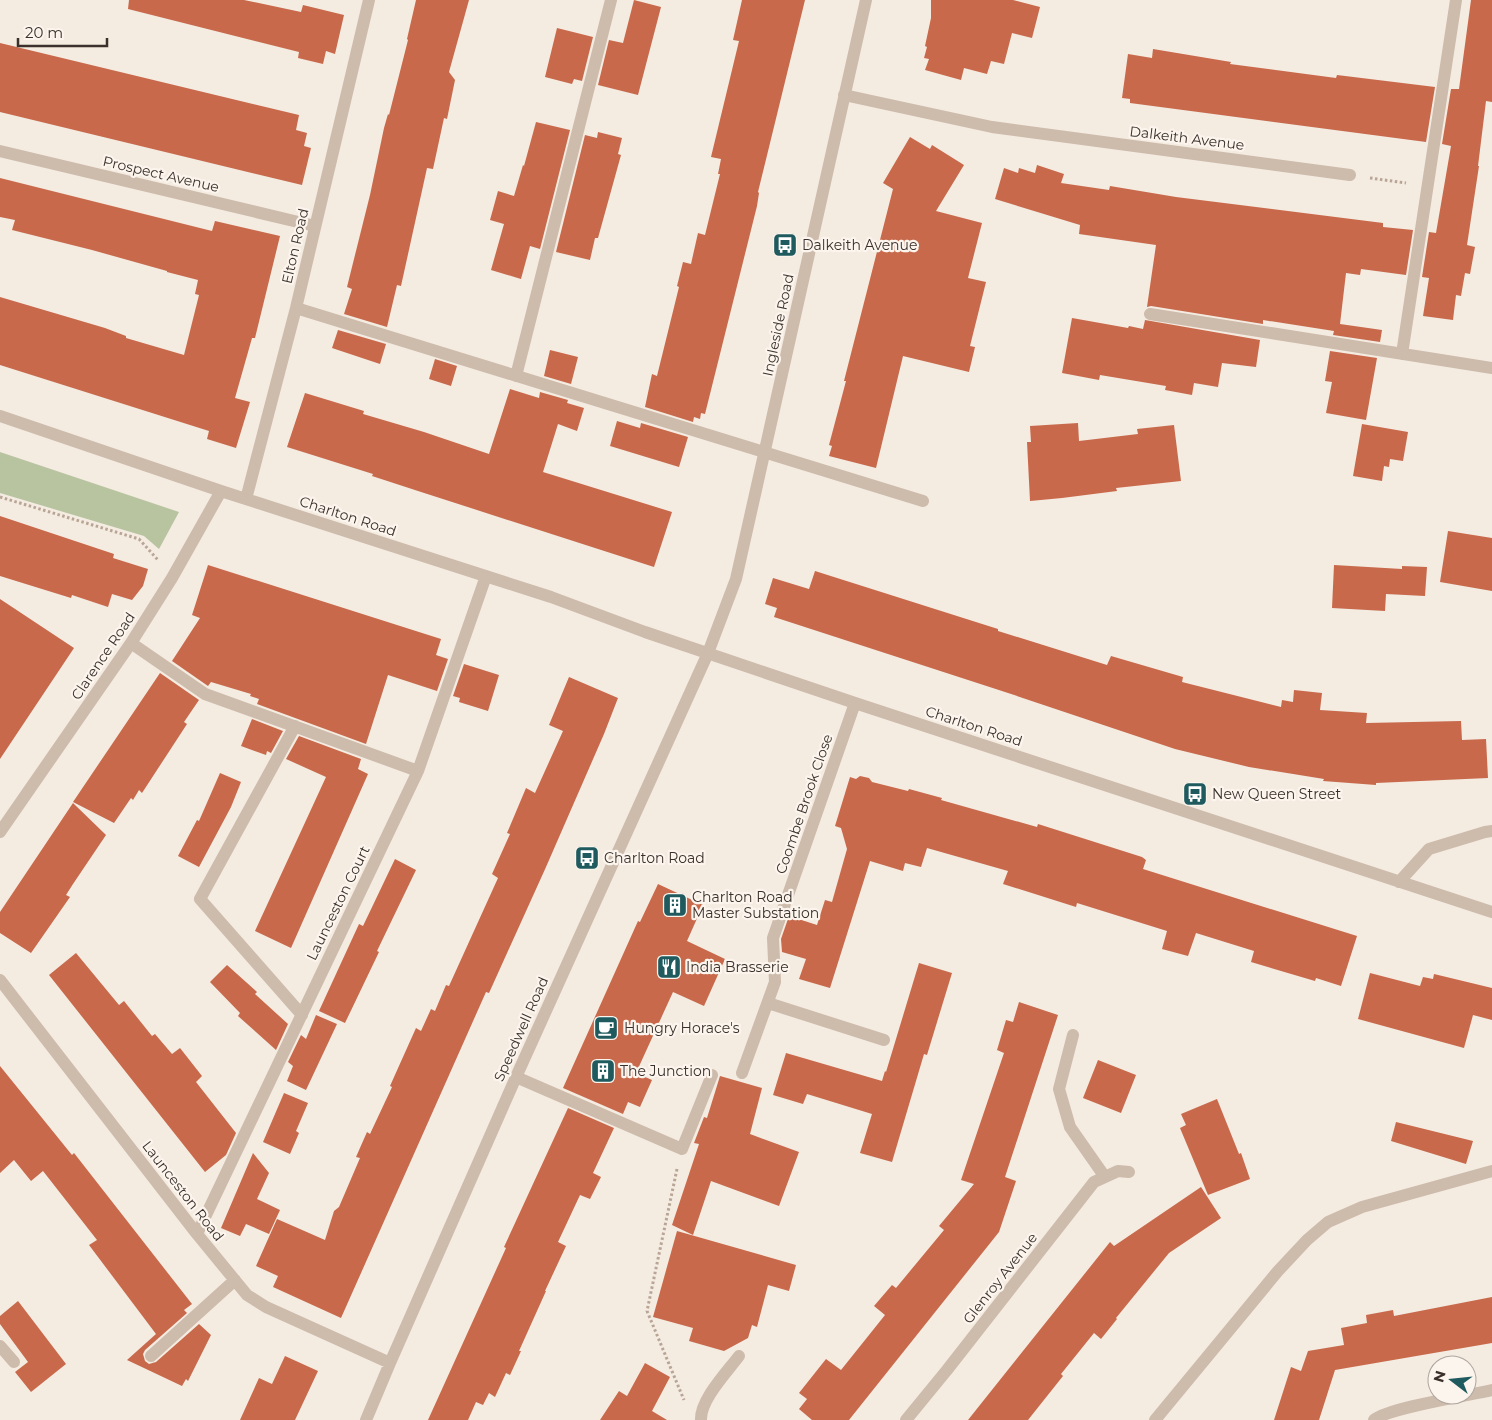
<svg xmlns="http://www.w3.org/2000/svg" width="1492" height="1420" font-family="Montserrat,sans-serif">
	<style>
		.green { fill: #b8c4a0 }
		.building { fill: #c8694b }
		.lines { fill: none; stroke-linecap: round; stroke-linejoin: round }
		.path { stroke: #b9a596; stroke-width: 3; stroke-dasharray: 2.5 2.5; stroke-linecap: butt }
		.minor { stroke: #cdbbac; stroke-width: 12 }
		.labels { text-anchor: middle; dominant-baseline: central; stroke-width: 4.5; stroke-linejoin: round; paint-order: stroke }
		.street-label { font-size: 14px; fill: #3b302b; stroke: #fbf5ee }
		.poi-label { font-size: 14px; fill: #3b302b; stroke: #fbf5ee; text-anchor: start }
	</style>
	<rect width="100%" height="100%" fill="#f4ebe1"/>
	<path class="green" d="M0,452L179,512L159,549L144,536L0,493Z"/>
	<path class="building" d="M129,0H244L301,12L303,5L344,15L335,54L326,51L323,64L298,58L299,52L128,9Z
		M416,0H469L449,72L455,80L447,119L444,118L433,169L427,168L401,286L397,285L387,327L344,314L352,289L347,287L370,195L384,128L388,114L389,115L408,40L407,39Z
		M634,0L661,7L638,95L598,85L609,40L623,43Z
		M742,0H805L758,192L759,193L757,206L705,414L701,413L700,419L694,417L693,422L645,407L652,374L657,376L679,287L677,286L683,262L691,264L698,233L705,235L720,174H718L721,159L711,157L739,41L733,40Z
		M931,0H1013L1040,7L1032,38L1012,33L1004,64L991,61L987,74L964,68L961,80L925,70L929,59L924,58L927,47L925,46L931,18Z
		M1471,0H1492V102L1486,101L1478,166H1479L1467,245L1475,247L1470,274L1465,273L1461,296L1456,295L1453,320L1423,316L1429,278L1422,277L1429,232L1436,233L1451,146L1442,144L1451,89H1459Z
		M557,28L593,37L582,81L574,79L572,84L545,77Z
		M0,43L299,115L296,130L307,133L304,146L311,148L302,185L0,112Z
		M1153,49L1231,62L1230,64L1336,78L1337,75L1435,87L1426,142L1130,103V99L1122,98L1128,54L1152,58Z
		M536,122L570,130L540,249L530,246L521,279L491,270L504,224L490,220L498,191L514,196L523,165L524,166Z
		M598,132L622,138L618,154L621,155L598,238H595L590,260L556,252L585,135L597,138Z
		M910,137L930,149L932,145L964,165L936,211L982,223L968,278L986,282L970,346L975,347L969,372L903,356L876,468L829,456L832,446L829,445L846,381H844L893,189L883,183Z
		M1037,165L1064,174L1061,183L1109,190L1110,186L1176,197L1383,223V227L1413,230L1406,275L1361,269L1360,275L1346,273L1340,324L1382,330L1380,342L1333,335L1334,331L1263,320V324L1151,306L1147,307L1156,245L1079,234L1080,225L995,199L1004,168L1018,173L1019,168L1035,173Z
		M0,178L212,231L215,221L280,236L255,338H252L235,398L250,402L236,448L207,439L209,431L0,365V297L105,328L126,336V338L184,355L199,295L195,294L198,280L167,272V271L92,250L12,230L15,220L0,217Z
		M1072,318L1128,328L1129,326L1143,329L1145,320L1260,340L1256,367L1222,363L1218,387L1194,383L1192,395L1165,390L1166,386L1100,375L1099,380L1062,373Z
		M338,330L386,344L380,364L332,348Z
		M550,350L578,357L571,384L544,376Z
		M1330,351L1377,358L1366,420L1326,413L1332,382L1325,381Z
		M435,359L457,366L451,386L429,379Z
		M510,389L539,398L540,392L568,400L567,403L584,408L577,431L558,424L543,472L672,512L654,567L418,491L372,476L373,474L287,447L305,393L364,411L363,414L424,432L489,454Z
		M617,421L640,428L641,423L688,437L679,467L610,446Z
		M1078,423L1079,441L1138,434L1137,429L1174,425L1181,481L1116,488L1117,491L1062,498L1030,501L1027,442H1031L1030,426Z
		M1362,424L1408,432L1403,461L1390,459L1389,467L1384,466L1382,481L1353,476Z
		M0,516L114,554L113,558L148,569L143,586L132,600L112,594L108,607L72,595L71,598L0,576Z
		M1448,531L1492,538V591L1440,582Z
		M208,565L441,639L436,655L448,659L437,691L388,675L366,744L257,704L259,699L250,696L251,694L211,682L208,686L172,661L200,618L192,615Z
		M1334,565L1402,569V566L1427,567L1425,596L1386,594L1385,611L1332,608Z
		M815,571L998,629V631L1107,665L1111,656L1183,677L1182,682L1281,707L1282,700L1293,702L1294,690L1322,693L1320,710L1367,713L1366,723L1461,721L1462,740L1486,739L1488,778L1376,783V785L1323,781L1324,779L1249,767L1175,749L1005,692L774,617L777,608L765,604L773,578L809,589Z
		M0,599L74,648L0,759Z
		M464,664L499,675L488,711L459,702L460,698L453,696Z
		M160,673L199,700L184,722L187,724L142,793L139,790L133,800L131,798L114,823L73,802Z
		M569,677L618,698L604,734L546,867L489,993L486,992L341,1318L273,1287L278,1276L256,1266L277,1219L325,1240L334,1211L339,1207L360,1158L356,1157L367,1132L370,1134L392,1087L390,1086L416,1028L421,1031L431,1009L435,1011L446,985L449,986L498,878L492,874L510,834L507,833L526,788L535,793L563,731L549,725Z
		M252,719L283,731L271,753L267,751L266,755L241,746Z
		M299,736L361,759L358,769L368,774L291,948L255,931L326,777L286,759Z
		M220,773L241,782L231,807L199,867L178,856L197,820L199,821Z
		M860,776L869,778L872,782L908,791L909,789L942,798L941,800L1037,827L1038,824L1142,857L1146,860L1143,869L1357,936L1341,986L1316,978L1315,981L1251,962L1254,951L1196,933L1188,956L1162,949L1167,931L1077,903L1076,907L1003,884L1008,871L927,848L921,867L905,863L903,871L870,861L830,988L799,979L806,959L782,952L781,939L789,916L817,925L825,900L832,902L847,849L841,828L835,826L850,777L856,779Z
		M73,803L106,835L73,884L66,895L70,897L31,953L0,933V912Z
		M395,859L416,870L377,951L379,952L345,1023L319,1011L359,924L363,926Z
		M658,884L703,905L687,941L725,959L704,1006L673,992L636,1073L652,1080L640,1107L628,1102L623,1114L563,1088L638,921L640,922Z
		M76,953L119,1005L124,1001L152,1036L155,1034L172,1054L180,1048L202,1076L196,1082L236,1133L226,1155L205,1172L49,975Z
		M919,963L952,973L927,1055L924,1054L892,1162L860,1153L872,1114L807,1094L803,1104L773,1095L786,1053L882,1081L885,1071L886,1072Z
		M227,965L257,992L255,994L288,1024L276,1050L238,1016L240,1013L210,982Z
		M1370,973L1420,986L1423,977L1433,979L1434,974L1492,988V1020L1473,1015L1464,1048L1358,1019Z
		M1019,1002L1058,1015L1005,1177L1016,1181L999,1232L849,1420H812L799,1409L807,1399L799,1393L826,1359L841,1370L885,1315L874,1306L892,1285L896,1288L944,1230L939,1226L974,1184L961,1180L1004,1053L997,1050L1006,1020L1013,1022Z
		M316,1015L337,1024L306,1090L287,1081L293,1066L288,1062L301,1035L306,1039Z
		M1098,1060L1136,1075L1121,1113L1083,1098Z
		M0,1066L72,1155L74,1153L192,1304L184,1310L187,1313L145,1350L143,1354L145,1361L149,1364L156,1362L199,1324L211,1335L188,1381L186,1379L182,1386L127,1360L156,1334L89,1245L97,1240L43,1171L31,1181L14,1160L0,1173Z
		M720,1076L762,1088L750,1134L799,1152L779,1206L711,1181L693,1235L672,1225L699,1144L694,1143L704,1117L707,1118Z
		M284,1093L308,1103L296,1131L299,1133L290,1154L263,1142Z
		M1217,1099L1239,1154L1241,1153L1250,1179L1208,1195L1180,1128L1186,1125L1181,1114Z
		M568,1108L614,1128L593,1173L601,1177L590,1199L580,1195L558,1242L566,1246L545,1291H546L519,1351H521L510,1375L506,1373L495,1397L489,1393L483,1405L476,1402L468,1420H428L506,1248L504,1247Z
		M1396,1122L1473,1141L1466,1164L1391,1141Z
		M253,1153L269,1173L257,1199L280,1210L269,1234L246,1224L240,1236L221,1228Z
		M1201,1187L1221,1218L1169,1253L1116,1318L1117,1319L1101,1339L1094,1333L1061,1374L1063,1376L1028,1420H968L1110,1242L1114,1246Z
		M677,1231L796,1265L789,1291L768,1285L757,1327L752,1325L748,1338L724,1351L689,1341L693,1328L653,1317Z
		M1492,1297V1343L1335,1370L1319,1420H1274L1291,1367L1301,1371L1308,1351L1344,1345L1341,1328L1367,1323L1366,1315L1393,1310L1394,1316Z
		M18,1301L66,1364L31,1392L15,1372L28,1362L0,1324V1316Z
		M285,1356L318,1371L295,1420H240L259,1378L272,1384Z
		M645,1363L670,1377L652,1411L667,1420H600L619,1391L627,1396Z"/>
	<g class="lines">
		<path class="path" d="M1370,178L1406,183
			M0,497L139,539L158,560
			M677,1169L647,1311L684,1400"/>
		<path class="minor" d="M844,95L992,127L1350,175
			M0,151L315,226
			M296,308L923,501
			M1150,314L1492,368
			M1402,354L1456,0
			M516,376L611,0
			M0,416L221,491L551,597L645,632L855,703L1492,912
			M246,499L296,308L369,0
			M131,643L205,694L418,771
			M295,726L200,899L302,1015
			M0,832L131,643L172,578L221,491
			M1399,882L1429,849L1485,832L1492,831
			M0,980L197,1234L247,1295L266,1307L390,1363
			M768,1003L884,1040
			M1073,1035L1059,1089L1070,1127L1105,1177
			M742,1073L775,982L773,938L855,703
			M516,1077L682,1149L712,1075
			M197,1234L418,771L486,576
			M0,1346L14,1362
			M151,1356L235,1280
			M366,1420L390,1363L516,1077L708,653L736,579L866,0
			M701,1420C700,1400 727,1372 739,1356
			M906,1420L947,1370L1094,1182L1118,1171L1129,1172
			M1155,1420L1278,1271L1307,1240L1328,1222L1362,1207L1492,1171
			M1374,1420C1387,1408 1470,1395 1492,1390"/>
	</g>
	<defs>
		<symbol id="bus-square" viewBox="-11 -11 22 22"><rect x="-9" y="-9" width="18" height="18" rx="4" fill="#1f5a5e" stroke="#fbf5ee"/><path d="M-5-6H5V4H4V6H2V4H-2V6H-4V4H-5ZM-3.5-4V0h7V-4ZM-3.5 1.2v1.5H-2V1.2ZM2 1.2v1.5H3.5V1.2Z" fill="#fff"/></symbol>
		<symbol id="building-square" viewBox="-11 -11 22 22"><rect x="-9" y="-9" width="18" height="18" rx="4" fill="#1f5a5e" stroke="#fbf5ee"/><path d="M-4-6H4V6H1V3H-1V6H-4ZM-2.5-4.3h1.7v1.8h-1.7ZM.8-4.3h1.7v1.8H.8ZM-2.5-1h1.7V.8h-1.7ZM.8-1h1.7V.8H.8Z" fill="#fff"/></symbol>
		<symbol id="restaurant-square" viewBox="-11 -11 22 22"><rect x="-9" y="-9" width="18" height="18" rx="4" fill="#1f5a5e" stroke="#fbf5ee"/><path d="M-5-6h1v4h1v-4h1v4h1v-4h1v5L-1.5 .5V6h-2V.5L-5-1ZM5-6V6H3V1.5H1.5Q1.5-4 5-6Z" fill="#fff"/></symbol>
		<symbol id="cafe-square" viewBox="-11 -11 22 22"><rect x="-9" y="-9" width="18" height="18" rx="4" fill="#1f5a5e" stroke="#fbf5ee"/><path d="M-5.5-4.5H6V0H3Q3 3.5 0 3.5H-2.5Q-5.5 3.5-5.5 0ZM3-3.2v2h1.7v-2ZM-6 4.5H4V6H-6Z" fill="#fff"/></symbol>
	</defs>
	<g fill-rule="evenodd">
		<use href="#bus-square" x="771" y="231" width="28" height="28"/>
		<use href="#bus-square" x="1181" y="780" width="28" height="28"/>
		<use href="#bus-square" x="573" y="844" width="28" height="28"/>
		<use href="#building-square" x="661" y="891" width="28" height="28"/>
		<use href="#restaurant-square" x="655" y="953" width="28" height="28"/>
		<use href="#cafe-square" x="592" y="1014" width="28" height="28"/>
		<use href="#building-square" x="589" y="1057" width="28" height="28"/>
	</g>
	<g class="labels">
		<g class="street-label">
			<text transform="translate(1187 138) rotate(7)">Dalkeith Avenue</text>
			<text transform="translate(161 174) rotate(13)">Prospect Avenue</text>
			<text transform="translate(295 246) rotate(-77)">Elton Road</text>
			<text transform="translate(778 325) rotate(-78)">Ingleside Road</text>
			<text transform="translate(348 516) rotate(18)">Charlton Road</text>
			<text transform="translate(103 656) rotate(-56)">Clarence Road</text>
			<text transform="translate(974 726) rotate(18)">Charlton Road</text>
			<text transform="translate(804 804) rotate(-71)">Coombe Brook Close</text>
			<text transform="translate(338 903) rotate(-64)">Launceston Court</text>
			<text transform="translate(521 1029) rotate(-66)">Speedwell Road</text>
			<text transform="translate(183 1191) rotate(52)">Launceston Road</text>
			<text transform="translate(1000 1278) rotate(-52)">Glenroy Avenue</text>
		</g>
		<g class="poi-label">
			<text x="802" y="245">Dalkeith Avenue</text>
			<text x="1212" y="794">New Queen Street</text>
			<text x="604" y="858">Charlton Road</text>
			<text x="692" y="897">Charlton Road<tspan x="692" dy="16">Master Substation</tspan></text>
			<text x="686" y="967">India Brasserie</text>
			<text x="624" y="1028">Hungry Horace's</text>
			<text x="620" y="1071">The Junction</text>
		</g>
	</g>
	<g transform="translate(1452 1380) rotate(286)"><circle r="24" fill="#fbf5ee" stroke="#aea6a0"/>
	<path d="M0-4L9 19L0 12L-9 19Z" fill="#1f5a5e"/>
	<text y="-8" font-size="14" font-weight="bold" text-anchor="middle" fill="#3b302b">N</text>
	</g>
	<path d="M18 38v8h89v-8" fill="none" stroke="#3b302b" stroke-width="2.5"/>
	<text x="25" y="38" font-size="15" fill="#3b302b" stroke="#fbf5ee" stroke-width="4" paint-order="stroke">20 m</text>
</svg>
